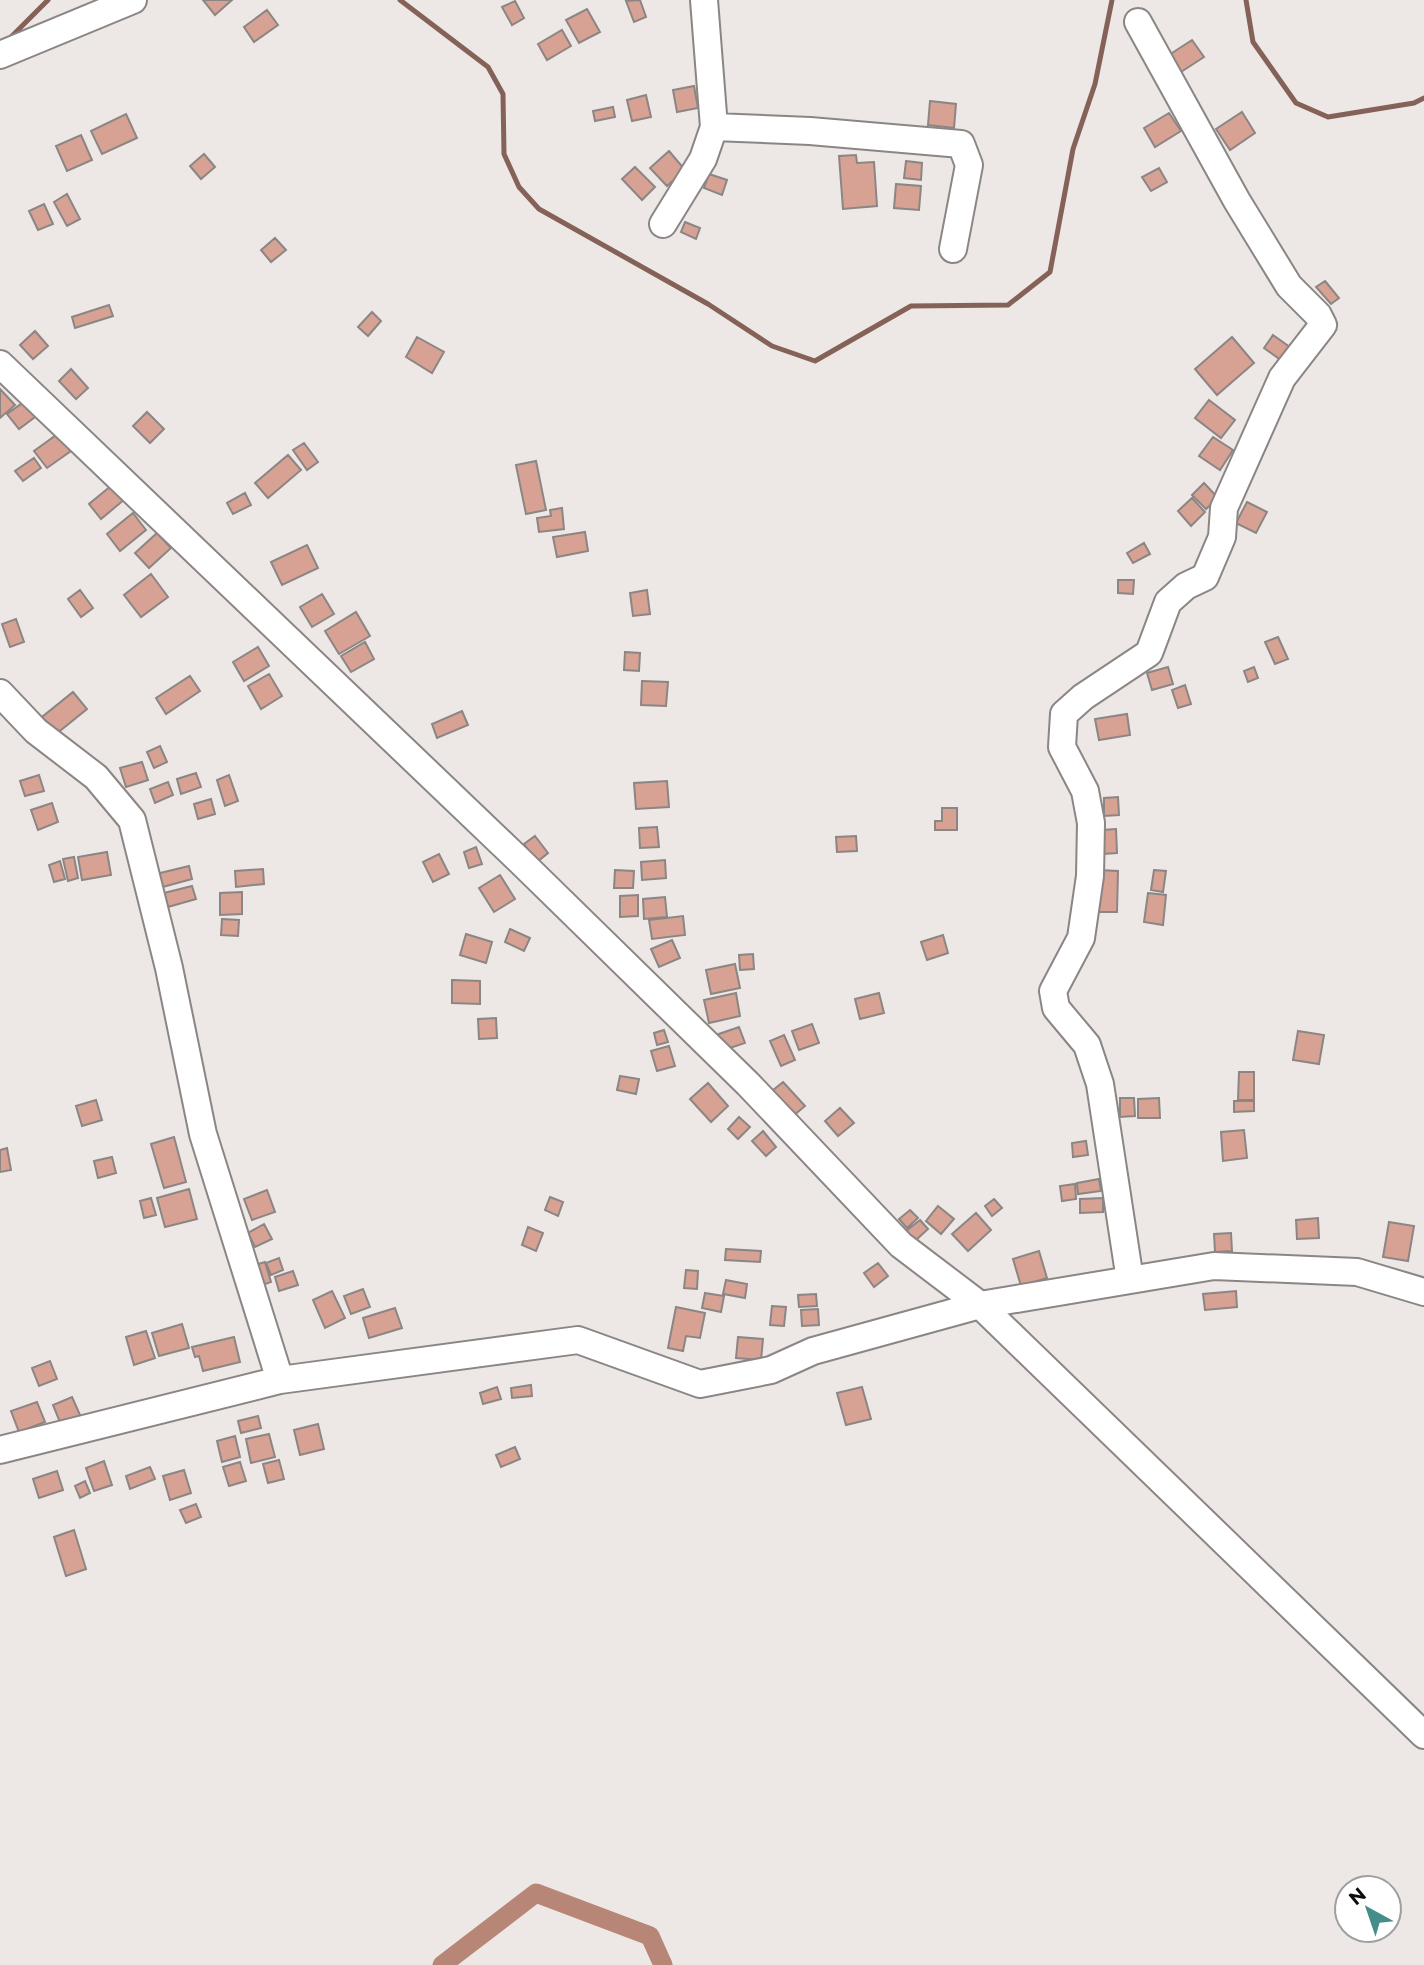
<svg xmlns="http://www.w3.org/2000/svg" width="1424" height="1965" font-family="Montserrat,sans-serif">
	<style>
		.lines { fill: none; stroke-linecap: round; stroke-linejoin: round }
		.stream { stroke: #856257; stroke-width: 5 }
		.canal { stroke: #b88677; stroke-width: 19 }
		.building { fill: #d7a293; stroke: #8b8684; stroke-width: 2 }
		.minor-casing { stroke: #8b8684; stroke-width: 30 }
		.minor { stroke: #fff; stroke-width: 26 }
	</style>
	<rect width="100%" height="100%" fill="#ede7e6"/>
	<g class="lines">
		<path class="stream" d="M400,0L488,67L503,94L504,154L519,187L539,209L708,304L772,346L815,361L911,306L1008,305L1050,272L1073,149L1095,84L1112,0
			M1246,0L1253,42L1296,103L1328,117L1414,103L1424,98
			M10,38L48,0"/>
		<path class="canal" d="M442,1965L536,1893L650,1936L663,1965"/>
	</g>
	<path class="building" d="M203,0H232L215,15Z
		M640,0L646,17L634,22L626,1Z
		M515,1L524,18L512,25L502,7Z
		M587,9L600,32L579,43L566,20Z
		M267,10L278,25L254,42L244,27Z
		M562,30L571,46L547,60L538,44Z
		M1192,40L1204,57L1181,72L1169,55Z
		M694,86L698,108L677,112L673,90Z
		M646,95L651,117L632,121L627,100Z
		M930,101L956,104L954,128L928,125Z
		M613,107L615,117L595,121L593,111Z
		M1242,112L1255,133L1230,150L1216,129Z
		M1169,113L1181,131L1155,147L1144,128Z
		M126,114L137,138L102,154L91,131Z
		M81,135L92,160L67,171L56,146Z
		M669,151L685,170L667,186L650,168Z
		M204,154L215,167L201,179L190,166Z
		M856,155L857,163L874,162L877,206L843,209L839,156Z
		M906,161L922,163L921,180L904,178Z
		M635,167L655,187L642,200L622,179Z
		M1159,168L1167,182L1151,191L1142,177Z
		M709,174L727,180L722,195L704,188Z
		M896,184L921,186L919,210L894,208Z
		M67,194L80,219L67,226L54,202Z
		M44,204L53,224L38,230L29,211Z
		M685,222L700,228L696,239L681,232Z
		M275,238L286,250L271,262L261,250Z
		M1325,281L1339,298L1331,304L1316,287Z
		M109,305L113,316L75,328L72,317Z
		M372,312L381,321L368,336L358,327Z
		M35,331L48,346L33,359L20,345Z
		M1273,335L1294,350L1285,363L1264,348Z
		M417,337L444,352L432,373L406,357Z
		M1232,337L1254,363L1217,395L1195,369Z
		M71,369L88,388L76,399L59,381Z
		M0,389L15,405L0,418Z
		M28,399L39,414L19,429L7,414Z
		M1209,400L1235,420L1221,438L1195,418Z
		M147,412L164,429L150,443L133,426Z
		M59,433L71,451L47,468L34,451Z
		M1213,437L1233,450L1220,470L1199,456Z
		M304,443L318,462L307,470L293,450Z
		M288,455L301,470L268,498L255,483Z
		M34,458L41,468L23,481L15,471Z
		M536,461L546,510L526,514L516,465Z
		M1204,483L1218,498L1206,509L1192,495Z
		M112,485L125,499L101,519L89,504Z
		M245,493L251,505L233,514L227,503Z
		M1192,498L1205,512L1191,526L1178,511Z
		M1247,502L1267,512L1256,533L1236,523Z
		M562,508L564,529L539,532L537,518L551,516L550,510Z
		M133,513L146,530L120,551L107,534Z
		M585,532L588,551L557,557L553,537Z
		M157,533L171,548L149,568L135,553Z
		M1144,543L1150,554L1133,563L1127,553Z
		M307,545L318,568L282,585L271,562Z
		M151,574L168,597L141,617L124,595Z
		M1118,580H1134L1133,594L1118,593Z
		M80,590L93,608L81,617L68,599Z
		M647,590L650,614L633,616L630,593Z
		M322,594L334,614L312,627L300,607Z
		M356,612L370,636L339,654L325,631Z
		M16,619L24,642L10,647L2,624Z
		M1278,637L1288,659L1275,664L1265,642Z
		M365,642L374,659L351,672L341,656Z
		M258,647L269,666L244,681L233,662Z
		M625,652L640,653L639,671L624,670Z
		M1168,667L1173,684L1152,690L1147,673Z
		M1254,667L1258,678L1248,682L1244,671Z
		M269,674L282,696L261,709L248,686Z
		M190,676L200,691L166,714L156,698Z
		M642,681L668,682L666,706L641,705Z
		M1185,685L1191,704L1178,708L1172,690Z
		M73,692L87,709L56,734L42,717Z
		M462,711L468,725L437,738L432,724Z
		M1127,714L1130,735L1099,740L1095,719Z
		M160,746L167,762L154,768L147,752Z
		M142,762L148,780L126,787L120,768Z
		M196,773L201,787L181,794L177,779Z
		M39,775L44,791L25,796L20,781Z
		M229,775L238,801L225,806L217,780Z
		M667,781L669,807L636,809L634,783Z
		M168,782L173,795L155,803L150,789Z
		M1118,797L1119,815L1104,816V798Z
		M211,799L215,814L198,819L194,804Z
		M52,803L58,822L38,830L31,810Z
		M942,808H957V830H935V821H942Z
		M657,827L659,847L640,848L639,828Z
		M1116,829L1117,853L1103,854L1102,830Z
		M535,836L548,853L537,862L524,844Z
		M856,836L857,851L837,852L836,837Z
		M476,847L482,864L469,868L464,852Z
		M107,852L111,875L82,880L78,857Z
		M439,854L449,874L433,882L423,862Z
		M74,857L78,878L68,881L63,859Z
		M665,860L666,878L642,880L641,862Z
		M60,861L65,879L54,882L49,865Z
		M189,866L192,879L159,888L156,874Z
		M263,869L264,884L236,887L235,871Z
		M615,870L634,871L633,888H614Z
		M1099,870L1118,871L1117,912H1097Z
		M1154,870L1166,871L1163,892L1151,890Z
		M500,875L515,899L494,912L479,888Z
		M192,886L196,899L168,907L164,893Z
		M242,892V914L220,915V893Z
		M1148,893L1166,895L1163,925L1144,922Z
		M638,895V916L620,917V896Z
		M665,897L667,917L644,919L643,899Z
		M683,916L685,935L652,939L649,920Z
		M222,919L239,920L238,936L221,935Z
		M510,929L530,938L524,951L505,942Z
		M466,934L492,942L486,963L460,955Z
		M943,935L948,953L927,960L921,942Z
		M672,940L680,958L659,967L651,949Z
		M753,954L754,969L740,970L739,955Z
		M735,964L740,988L711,994L706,970Z
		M452,980L480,981V1004L452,1003Z
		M736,993L740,1016L709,1023L704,1000Z
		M879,993L884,1013L860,1019L855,999Z
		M496,1018L497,1038L479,1039L478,1019Z
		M812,1024L819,1043L799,1050L792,1031Z
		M739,1027L745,1043L721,1051L716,1035Z
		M664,1030L668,1042L657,1045L654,1033Z
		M1298,1031L1324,1035L1319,1064L1293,1060Z
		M784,1035L795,1060L781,1066L770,1041Z
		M669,1046L675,1066L657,1071L651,1051Z
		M1239,1072H1254V1100H1238Z
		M620,1076L639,1079L636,1094L617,1090Z
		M783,1082L805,1106L793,1116L772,1091Z
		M708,1083L728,1106L711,1122L690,1099Z
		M1120,1098H1134L1135,1116L1120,1117Z
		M1159,1098L1160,1118H1138V1099Z
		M96,1100L102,1120L82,1126L76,1106Z
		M1234,1101H1254V1111L1234,1112Z
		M840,1108L854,1123L838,1136L825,1121Z
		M739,1117L750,1127L738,1139L728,1129Z
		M1244,1130L1247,1158L1223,1161L1221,1132Z
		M763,1131L776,1147L766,1156L752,1141Z
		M174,1137L186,1182L164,1188L151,1144Z
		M1086,1141L1088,1155L1073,1157L1072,1143Z
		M7,1148L11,1170L0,1172V1150Z
		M112,1157L116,1173L98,1178L94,1161Z
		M1099,1179L1101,1191L1078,1194L1077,1183Z
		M1075,1184L1076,1199L1062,1201L1060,1186Z
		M189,1189L197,1219L165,1227L157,1198Z
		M267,1190L275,1212L252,1220L244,1199Z
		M550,1197L563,1202L558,1216L545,1210Z
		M151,1198L156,1215L144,1218L140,1201Z
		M1103,1198V1212L1080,1213V1199Z
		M994,1199L1002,1208L992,1216L985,1206Z
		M938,1206L954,1219L941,1234L926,1221Z
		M910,1210L918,1218L907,1228L899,1219Z
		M976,1213L991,1230L968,1251L952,1234Z
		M1318,1218L1319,1238L1297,1239L1296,1220Z
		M920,1220L928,1229L915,1241L906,1231Z
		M1389,1222L1414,1226L1408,1261L1383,1257Z
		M264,1224L272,1239L255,1247L248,1233Z
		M528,1227L543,1233L536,1251L522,1245Z
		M1231,1233L1232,1251L1215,1252L1214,1234Z
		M726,1249L761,1251L760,1262L725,1260Z
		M1039,1251L1047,1278L1021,1286L1013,1259Z
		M279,1258L283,1270L271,1275L266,1263Z
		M265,1262L271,1282L255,1288L248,1267Z
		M878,1263L888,1276L874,1287L864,1273Z
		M686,1270L698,1271L697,1289L684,1288Z
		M293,1271L298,1285L279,1291L275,1277Z
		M726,1280L747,1284L745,1298L723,1294Z
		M363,1289L370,1307L351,1314L344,1296Z
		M332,1291L345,1318L325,1328L313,1300Z
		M1236,1291L1237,1307L1205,1310L1203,1294Z
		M705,1293L724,1296L721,1312L702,1308Z
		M816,1294L817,1306L799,1307L798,1295Z
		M772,1306L786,1307L784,1326L770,1325Z
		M676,1307L705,1313L700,1338L686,1336L683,1351L668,1348Z
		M395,1308L402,1328L369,1338L363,1318Z
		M818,1309L819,1325L802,1326L801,1310Z
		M182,1324L189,1348L159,1356L152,1333Z
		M146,1331L155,1358L134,1365L126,1337Z
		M234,1337L240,1362L203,1371L199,1356L195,1357L192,1347Z
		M738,1337L763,1339L761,1360L736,1358Z
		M50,1361L57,1379L39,1386L32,1368Z
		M531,1385L532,1396L512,1398L511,1388Z
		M497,1387L501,1399L483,1404L480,1393Z
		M862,1387L871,1419L846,1425L837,1393Z
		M72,1397L84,1424L64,1432L53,1405Z
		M37,1402L45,1422L19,1432L11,1411Z
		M258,1416L261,1428L241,1433L238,1421Z
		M318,1424L324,1449L300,1455L294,1430Z
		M269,1434L275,1457L251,1463L246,1439Z
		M235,1436L240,1457L222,1462L217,1441Z
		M515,1447L520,1459L501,1467L496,1455Z
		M279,1460L284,1479L268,1483L263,1464Z
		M104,1461L112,1485L94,1491L86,1468Z
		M240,1462L246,1481L229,1486L223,1467Z
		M150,1467L155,1479L130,1489L126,1476Z
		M184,1470L191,1493L170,1500L163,1476Z
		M57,1471L63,1490L39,1498L33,1479Z
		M85,1481L90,1493L80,1498L75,1486Z
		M196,1504L201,1517L186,1523L180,1510Z
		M74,1530L86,1569L66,1576L54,1537Z"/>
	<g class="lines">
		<defs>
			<path id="minor" d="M0,55L133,0
				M714,127L810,131L961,144L969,165L953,249
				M663,224L703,159L714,127L704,0
				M0,364L520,861L748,1084L901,1245L980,1305L813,1351L771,1370L700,1384L578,1340L280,1380L0,1450
				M0,693L36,731L96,777L132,820L169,968L203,1134L280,1380
				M1130,1280L1100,1084L1087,1045L1056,1008L1053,991L1081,938L1090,876L1091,823L1085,791L1062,747L1064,714L1083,697L1149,653L1168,602L1186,586L1205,577L1222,537L1224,508L1282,378L1323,325L1318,315L1289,286L1237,201L1138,22
				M1424,1292L1357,1272L1214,1266L980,1305L1424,1735"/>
		</defs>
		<use href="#minor" class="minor-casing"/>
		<use href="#minor" class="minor"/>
	</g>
	<g transform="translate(1368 1909) rotate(320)"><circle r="33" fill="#ffffff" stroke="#9f9e9e" stroke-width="2"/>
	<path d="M0-5L12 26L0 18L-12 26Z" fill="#458d8b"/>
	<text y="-10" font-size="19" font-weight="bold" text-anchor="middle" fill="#0f0d0c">N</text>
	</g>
</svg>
